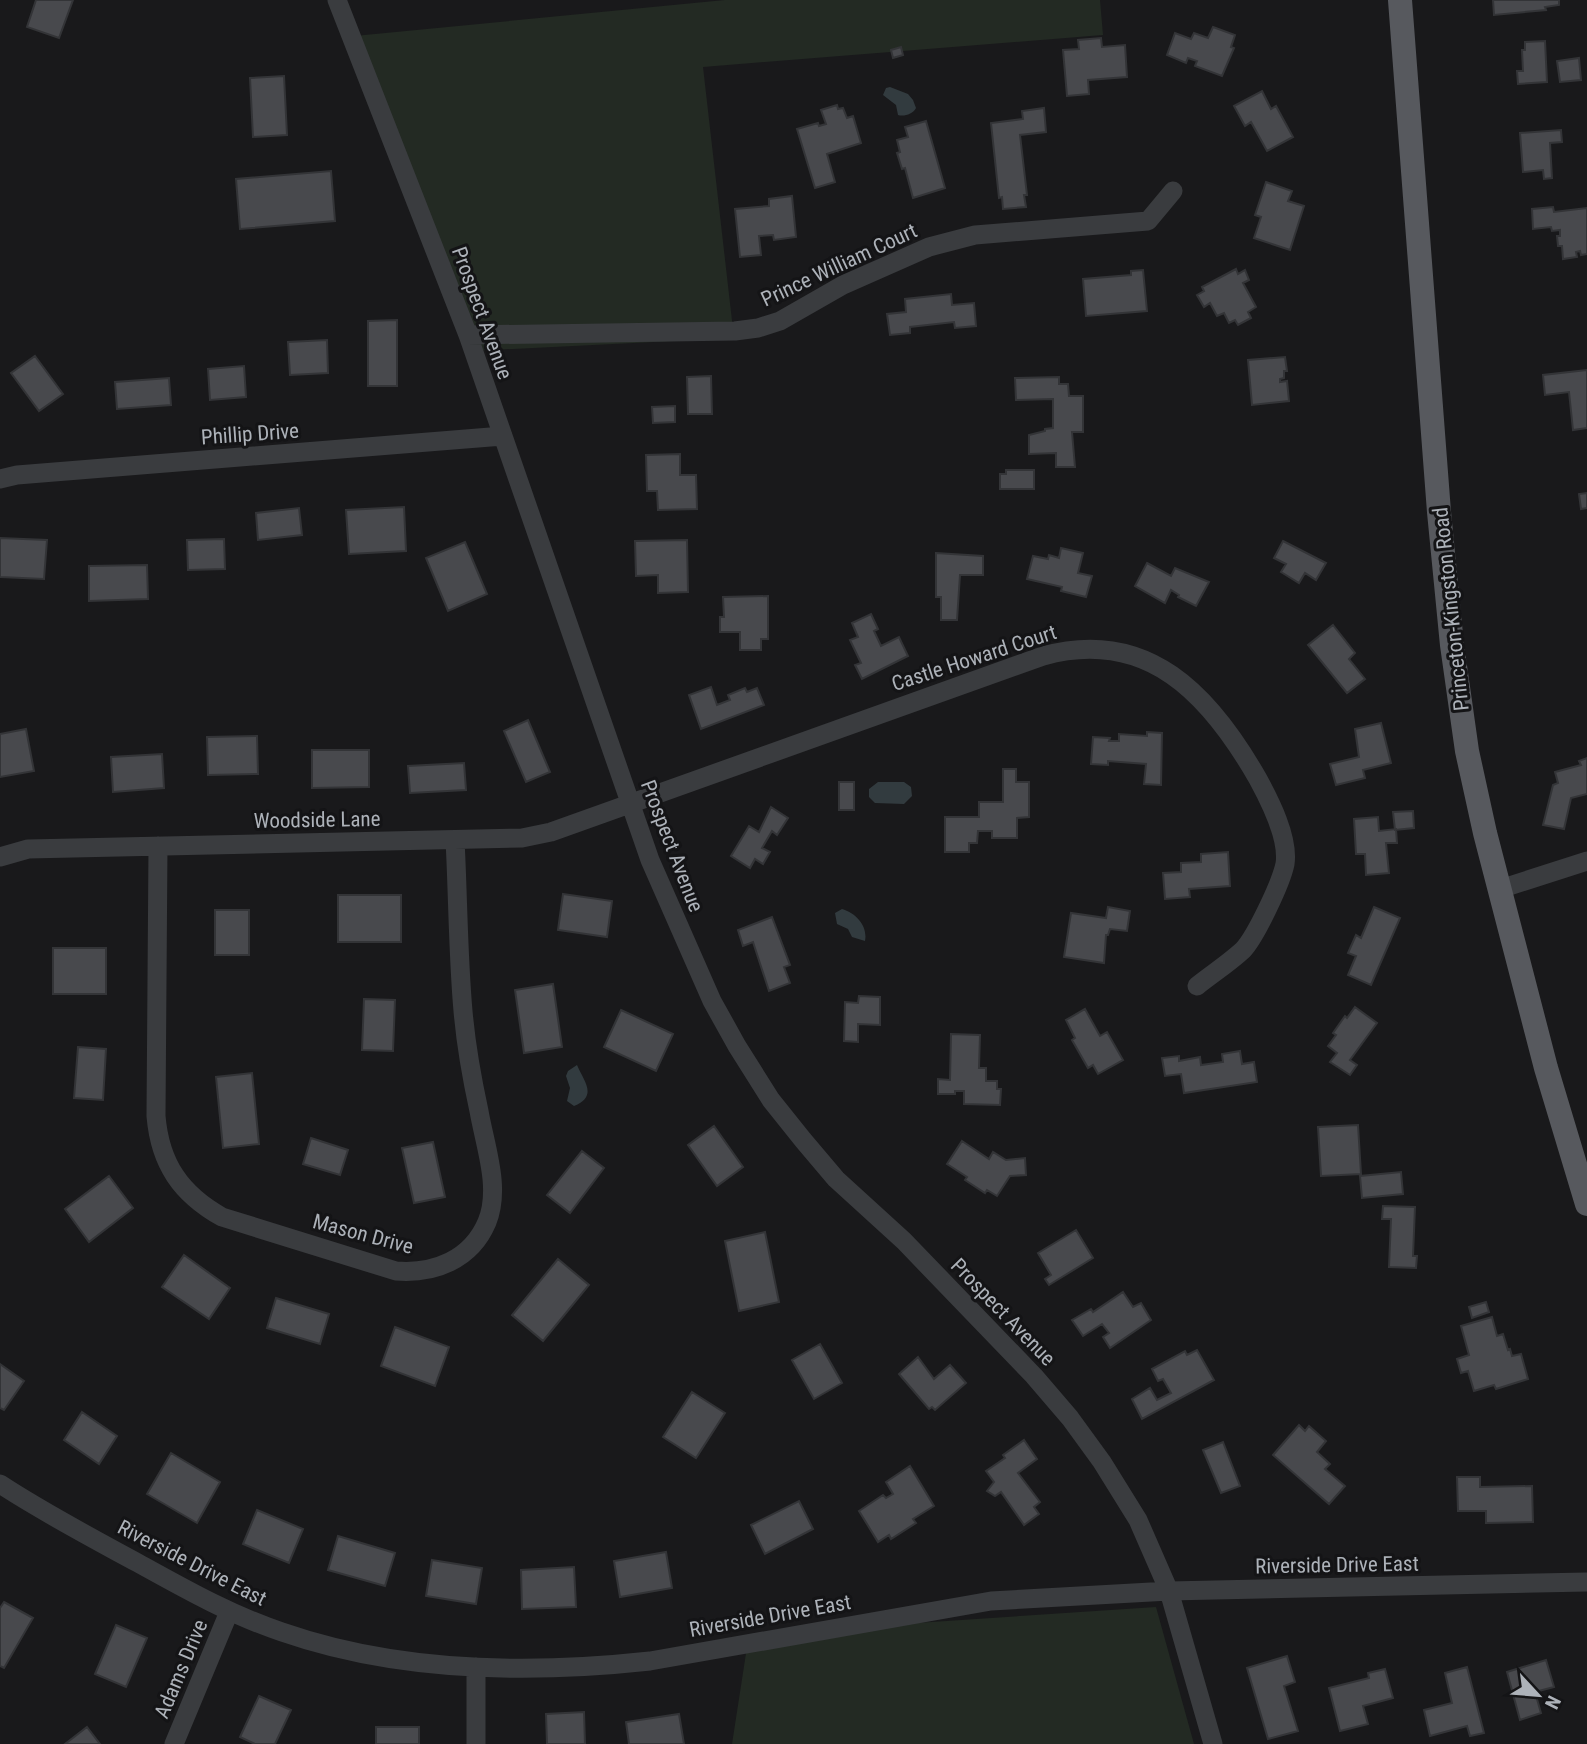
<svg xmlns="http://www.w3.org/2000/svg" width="1587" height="1744" font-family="'Roboto Condensed',sans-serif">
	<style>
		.green { fill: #232a23 }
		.water { fill: #323b3f }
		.building { fill: #48494d; stroke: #333437; stroke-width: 2 }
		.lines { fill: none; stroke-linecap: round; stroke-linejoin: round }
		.minor { stroke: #3a3c3f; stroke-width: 19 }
		.major { stroke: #57595e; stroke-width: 24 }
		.labels { text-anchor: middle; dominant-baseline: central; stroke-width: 6; stroke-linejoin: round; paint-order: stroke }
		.street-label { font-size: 21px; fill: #adb2b9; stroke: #141416 }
	</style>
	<rect width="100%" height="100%" fill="#19191b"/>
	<path class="green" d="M725,0H1100L1103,35L703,67L734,338L470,351L344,37Z
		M1156,1607L1194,1744H732L749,1634Z"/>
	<path class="water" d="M890,87L908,94L913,100L916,108C913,114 904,117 898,115L896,105L883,95L886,88Z
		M878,782H904L911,787L912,796L904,804L875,803L869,797V789Z
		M842,909C856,913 868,926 865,941L852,937L848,929L837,924L835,913Z
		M577,1065C583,1080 599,1096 574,1106L567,1101L570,1088L566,1076L568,1071Z"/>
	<path class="building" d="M36,0H73L59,38L27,27Z
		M1493,0H1559V5L1545,7L1546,10L1494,15Z
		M1213,27L1235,35L1231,47L1234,48L1222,76L1195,66L1197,61L1188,58L1186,63L1167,55L1175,33L1191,39L1194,33L1208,38Z
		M1101,38L1102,47L1125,45L1127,77L1088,80L1089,94L1067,96L1063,50L1079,49L1078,40Z
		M1545,41L1547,82L1518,84L1517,71H1523L1522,50H1525V42Z
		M901,47L903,55L893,58L891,50Z
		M1579,58L1581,80L1560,82L1557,61Z
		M284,76L287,135L253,137L250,78Z
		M1262,91L1271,109L1276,106L1293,137L1267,151L1251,122L1245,126L1234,106Z
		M837,105L838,109L843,108L847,118L853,116L861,143L827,154L835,182L815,188L797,129L818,123L819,126L826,124L821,110Z
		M1044,108L1046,132L1020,135L1027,195H1024L1026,207L1003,209L1002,197L999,198L991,123L1023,119L1022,111Z
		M926,121L945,188L913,198L905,168L902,169L897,153L900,152L897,140L908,137L905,127Z
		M1561,130L1562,142L1550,143L1552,178L1544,179L1543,170L1523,172L1520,133Z
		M331,171L335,221L240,229L236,179Z
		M1266,182L1292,191L1288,201L1304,206L1290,250L1254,238L1261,217L1255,215Z
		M792,196L796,237L774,240L773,235L759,236L761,255L740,257L735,209L769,206V199Z
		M1553,207L1554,212L1587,208V254L1581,255L1580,251L1576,252L1577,257L1563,259L1562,246H1558L1557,236H1560V230L1552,231L1551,227L1533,229L1532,209Z
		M1236,269L1238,274L1245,270L1249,280L1243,283L1256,307L1248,312L1251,318L1238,325L1235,320L1229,323L1224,313L1217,316L1210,303L1204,307L1197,295L1204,291L1202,287Z
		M1143,270L1147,311L1086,316L1083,279L1131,275V271Z
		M951,294L952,305L974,303L976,326L955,328L954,322L910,327V333L890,335L887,314L906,312L905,299Z
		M397,320V386H368V321Z
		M327,340L328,373L290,375L288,342Z
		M35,356L63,394L39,411L11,373Z
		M1285,357L1287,371H1284V378L1280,379V382L1287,381L1289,401L1252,405L1248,360Z
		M244,366L246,397L210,400L208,369Z
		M1587,370V428L1573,430L1569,392L1545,395L1543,375Z
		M711,376L712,414H688L687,377Z
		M1059,377V384H1068L1069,396H1083V432H1072L1075,467H1056V453L1029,454V435L1045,431V429L1053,428V399L1016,400L1015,378Z
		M169,378L171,405L117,409L115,382Z
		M675,406V422L653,423L652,407Z
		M680,454V475H696L697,509L658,510L657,491H647L646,455Z
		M1006,470H1034V489H1000V474H1006Z
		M1587,493V508L1581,509L1579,494Z
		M404,507L406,551L349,554L346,510Z
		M299,508L302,535L258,540L256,513Z
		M0,538L47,540L44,579L0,577Z
		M224,539L225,569L188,570L187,540Z
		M687,540L688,592L658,593V575L636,576L635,541Z
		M1283,541L1326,563L1316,580L1305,573L1299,583L1281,572L1286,564L1274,558Z
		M465,542L487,594L448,611L426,558Z
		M1061,548L1083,553L1078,573L1092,576L1086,597L1061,591L1062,587L1027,579L1033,556L1048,559L1049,555L1059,558Z
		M936,553L983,556V575H960L957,620H941V597H936Z
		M1147,563L1171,576L1175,568L1209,582L1196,606L1178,597L1179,595L1171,590L1165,603L1135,586Z
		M147,565L148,599L89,601V566Z
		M768,596V639H761V650H740V632H720V617H724L723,597Z
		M871,614L878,629L874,631L881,646L899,637L908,656L862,679L855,665L861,663L850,640L858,637L852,623Z
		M1333,625L1355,653L1349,659L1365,679L1347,693L1308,645Z
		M711,687L717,705L730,700L728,695L745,688L747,692L757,688L764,705L701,729L689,695Z
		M528,720L550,772L526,782L504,731Z
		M1381,723L1391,763L1363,770L1365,778L1336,785L1330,764L1359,757L1355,729Z
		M26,729L34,771L0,777V734Z
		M1147,732L1162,733L1161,785L1144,784L1146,764L1108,761V765L1091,764L1093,737L1110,738L1109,741H1119V734L1147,736Z
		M257,736L258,774L208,775L207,737Z
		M312,750H369V787L312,788Z
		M162,754L164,788L113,792L111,757Z
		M1587,758V794L1571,798L1564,829L1543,825L1553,785L1558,783L1555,772L1581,765L1579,761Z
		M464,763L466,790L410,793L408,766Z
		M1003,769H1016V782H1029V817L1017,818V838H992V831H978L977,843H969V852H945V817H979V802H1003Z
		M839,782H854V810H839Z
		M771,807L788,818L777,835L772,831L762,848L770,852L763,864L755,859L750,868L731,856L749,826L759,832Z
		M1413,811L1414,828L1395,830L1393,812Z
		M1378,817L1379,831L1396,829L1397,843H1386L1389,873L1366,875L1365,854H1356L1354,819Z
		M1228,852L1230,886L1189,889L1190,897L1165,899L1163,873L1181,872V863L1201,862V854Z
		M563,894L612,901L607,937L558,930Z
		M338,895H401V942H338Z
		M1108,907L1130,911L1127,931L1110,929L1108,935H1106L1104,963L1064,957L1071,913L1106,918Z
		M1374,907L1400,918L1371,985L1348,975L1356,956L1348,953L1356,935L1361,938Z
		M215,910H249V955H215Z
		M772,917L790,965L784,967L790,983L769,991L753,942L743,946L738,930Z
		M53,948H106V994H53Z
		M553,984L562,1047L524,1053L515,990Z
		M859,996L880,997V1025L858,1024V1042L844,1041L845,1002L858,1003Z
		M364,999L395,1000L393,1051L362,1050Z
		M1355,1007L1377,1023L1350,1060L1357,1065L1350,1075L1330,1062L1337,1053L1328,1046L1336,1035L1333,1033L1345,1016L1347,1018Z
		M1085,1009L1100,1036L1107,1032L1123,1060L1098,1074L1093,1065L1088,1068L1072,1040L1075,1038L1066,1020Z
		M621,1010L673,1034L656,1071L604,1047Z
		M951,1034L980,1035L979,1068H986V1081H997V1089H1001L1000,1105L964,1104V1091H955V1094H938V1079L950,1080Z
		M78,1047L106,1049L103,1100L74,1098Z
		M1240,1051L1242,1064L1254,1062L1257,1082L1184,1093L1181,1074L1165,1076L1162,1058L1179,1056V1061L1200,1057L1201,1065L1223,1062L1222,1054Z
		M252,1073L259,1144L223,1148L216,1077Z
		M1358,1125L1361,1174L1321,1176L1318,1127Z
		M714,1126L743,1167L717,1186L688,1145Z
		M311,1138L348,1150L340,1175L303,1164Z
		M962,1141L989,1159L993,1152L1006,1160L1025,1158L1026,1175L1010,1176L997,1196L987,1190L985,1193L965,1180L967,1177L947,1164Z
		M433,1142L445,1197L414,1203L402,1148Z
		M582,1151L604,1168L570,1213L547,1195Z
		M1401,1172L1403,1194L1362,1198L1360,1176Z
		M109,1176L133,1208L89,1242L65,1209Z
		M1383,1206L1415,1207L1413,1256H1417L1416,1268L1389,1267L1391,1219H1382Z
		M1076,1230L1093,1258L1049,1285L1045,1279L1051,1275L1038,1253Z
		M765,1232L779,1302L739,1311L725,1241Z
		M184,1255L230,1288L209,1319L162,1287Z
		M558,1259L589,1285L543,1341L512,1315Z
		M1123,1292L1133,1307L1141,1303L1151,1320L1110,1348L1103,1337L1109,1333L1102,1324L1083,1336L1072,1320L1091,1309L1093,1312Z
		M276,1298L329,1314L320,1344L267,1328Z
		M1486,1302L1489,1312L1472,1318L1469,1307Z
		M1492,1317L1497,1336L1503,1334L1508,1350L1510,1349L1512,1356L1521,1354L1528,1379L1496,1389L1494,1385L1474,1391L1468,1371L1461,1373L1457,1359L1469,1355L1461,1326Z
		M395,1327L449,1347L435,1386L381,1366Z
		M820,1344L842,1383L814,1399L792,1360Z
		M1197,1350L1214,1380L1142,1419L1132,1399L1150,1388L1157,1400L1171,1393L1163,1379L1158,1381L1152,1369L1185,1351L1187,1355Z
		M918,1357L934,1379L950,1365L966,1383L935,1410L932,1407L929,1409L899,1374Z
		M0,1364L24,1381L4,1410L0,1408Z
		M692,1392L725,1413L696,1458L663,1437Z
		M82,1412L117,1436L99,1464L64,1440Z
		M1299,1425L1305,1431L1309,1426L1326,1441L1317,1452L1330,1464L1325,1469L1345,1486L1329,1504L1273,1455Z
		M1024,1440L1037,1459L1018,1473L1040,1502L1034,1507L1039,1514L1024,1525L1001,1492L995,1496L987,1491L994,1482L986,1471L1005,1458L1003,1455Z
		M1223,1442L1240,1486L1221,1493L1203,1450Z
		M171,1453L220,1482L197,1523L147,1494Z
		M910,1466L934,1506L913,1519L916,1523L891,1539L889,1535L878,1542L859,1511L883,1495L886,1498L893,1494L886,1482Z
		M1457,1477H1480V1487L1532,1486L1533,1522L1486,1523V1511H1458Z
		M799,1501L813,1529L765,1554L751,1525Z
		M257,1510L303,1529L289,1563L243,1544Z
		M338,1536L395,1553L385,1586L328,1570Z
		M666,1552L672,1588L620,1597L614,1561Z
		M432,1560L482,1568L476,1604L426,1596Z
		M574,1567L576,1607L522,1609L521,1570Z
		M4,1602L33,1618L4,1668L0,1666V1608Z
		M116,1625L147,1638L126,1687L95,1674Z
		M1287,1656L1295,1682L1284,1686L1298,1731L1268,1739L1247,1668Z
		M1546,1660L1554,1687L1535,1692L1541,1713L1520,1720L1507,1672Z
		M1467,1667L1484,1733L1470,1736L1467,1726L1430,1736L1424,1710L1452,1703L1445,1673Z
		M1385,1669L1393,1698L1363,1706L1368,1724L1340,1731L1329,1688L1369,1678L1368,1673Z
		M259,1696L291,1710L275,1744H255L240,1737Z
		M584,1712L585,1744H547L546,1714Z
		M679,1714L684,1744H629L626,1722Z
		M87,1727L100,1744H65Z
		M376,1727H419V1744H376Z"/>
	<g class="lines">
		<path class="minor" d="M337,0L468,335L650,860L712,1001L737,1046L771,1100L803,1140L836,1179L904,1241L1034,1376L1070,1418L1102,1462L1138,1520L1169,1591L1213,1744
			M468,335L735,331L758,328L780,321L843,285L929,247L975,235L1148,221L1173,191
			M0,479L17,475L503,436
			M158,846L156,1116C160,1164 181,1194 222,1217L396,1271C434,1274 471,1260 487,1222C501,1188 485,1146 479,1111C472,1079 466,1045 463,1011C458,955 458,897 455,840
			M0,857L28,849L522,838L551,832L1043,656C1148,627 1210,695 1258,779C1270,801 1289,838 1285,864C1281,883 1256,936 1243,950C1229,963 1212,974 1197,986
			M1500,889L1587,861
			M0,1484C44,1513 92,1538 138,1563C185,1589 231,1615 282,1632C397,1672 530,1674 650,1661L991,1601L1169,1591L1587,1582
			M174,1744L229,1612
			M476,1744V1667"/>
		<path class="major" d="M1400,0L1439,512L1452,645L1467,751L1485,833L1546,1068L1587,1204"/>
	</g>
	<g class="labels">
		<g class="street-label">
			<text transform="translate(839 265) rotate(-25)">Prince William Court</text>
			<text transform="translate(482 313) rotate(70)">Prospect Avenue</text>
			<text transform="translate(250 434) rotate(-4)">Phillip Drive</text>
			<text transform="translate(1451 609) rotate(-96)">Princeton-Kingston Road</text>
			<text transform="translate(974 658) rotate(-18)">Castle Howard Court</text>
			<text transform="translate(317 820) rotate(-1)">Woodside Lane</text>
			<text transform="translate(672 846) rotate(69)">Prospect Avenue</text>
			<text transform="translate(363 1234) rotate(15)">Mason Drive</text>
			<text transform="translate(1003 1312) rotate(46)">Prospect Avenue</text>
			<text transform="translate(192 1563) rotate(27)">Riverside Drive East</text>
			<text transform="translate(1337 1565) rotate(-1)">Riverside Drive East</text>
			<text transform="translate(770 1616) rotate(-10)">Riverside Drive East</text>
			<text transform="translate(181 1669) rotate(-67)">Adams Drive</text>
		</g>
	</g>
	<g transform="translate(1538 1695) rotate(116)" stroke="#141416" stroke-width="5" paint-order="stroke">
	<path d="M0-5L12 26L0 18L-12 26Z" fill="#adb2b9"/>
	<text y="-10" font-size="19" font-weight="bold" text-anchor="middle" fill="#adb2b9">N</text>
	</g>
</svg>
